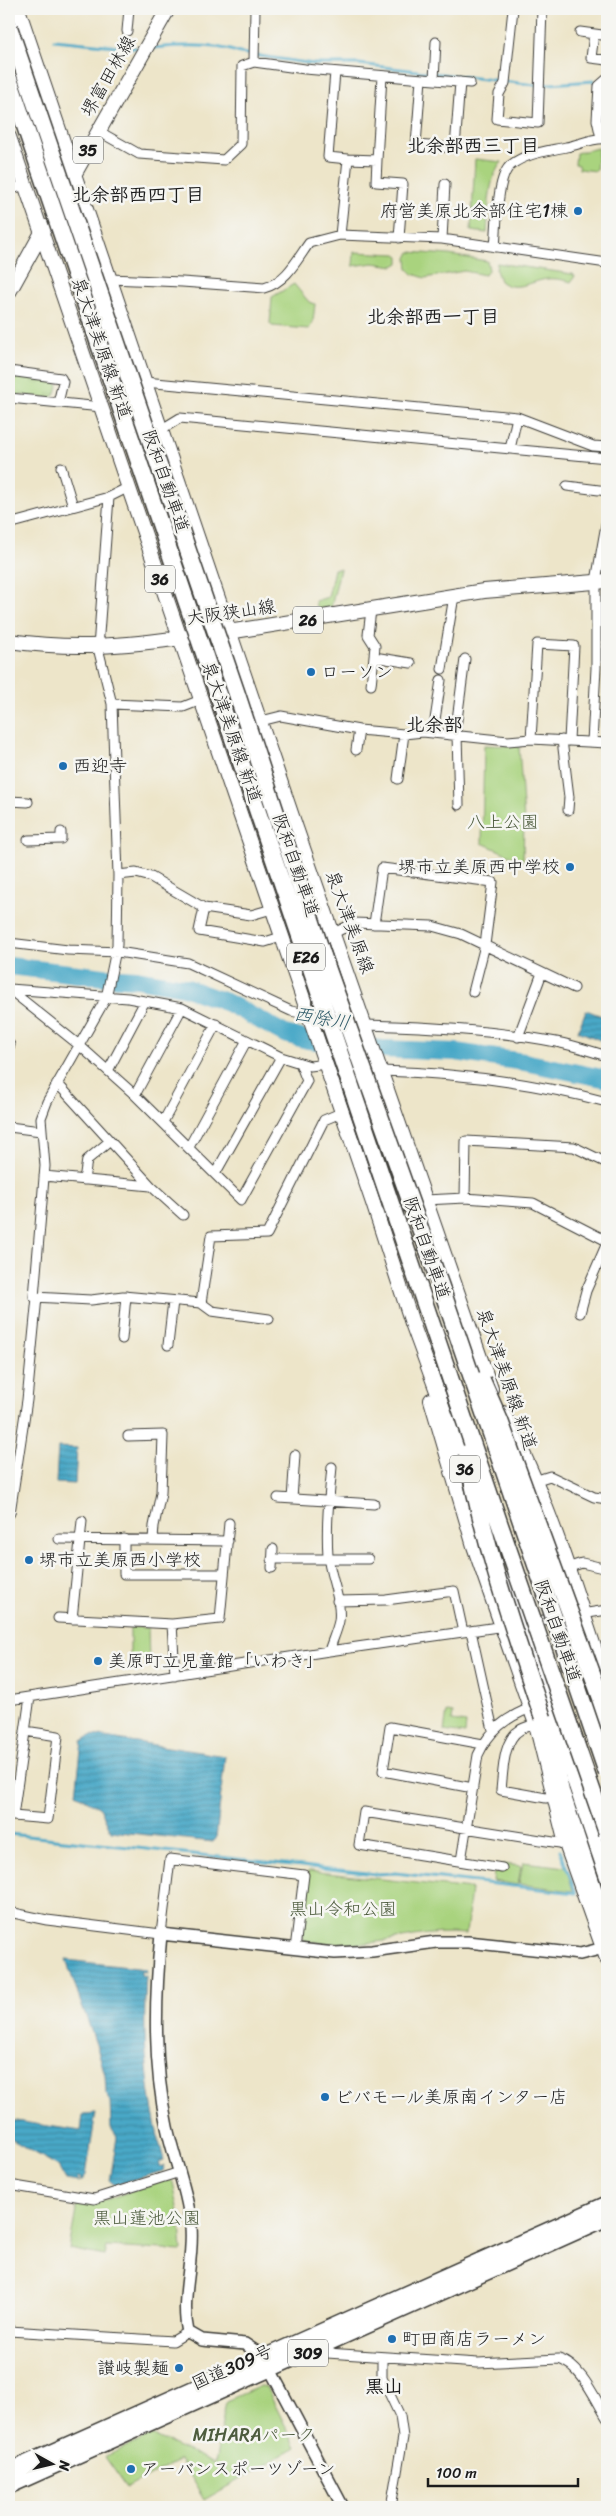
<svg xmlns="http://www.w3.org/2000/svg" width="616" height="2516" font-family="Sriracha,'Klee One',sans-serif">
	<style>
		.grass { fill: url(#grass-tufts); stroke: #62784d }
		.green { fill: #a9d37e; stroke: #62784d }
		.water { fill: url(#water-rules); stroke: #326272 }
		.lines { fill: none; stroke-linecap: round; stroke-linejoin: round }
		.stream { stroke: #48a8c7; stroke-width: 3 }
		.river { stroke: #48a8c7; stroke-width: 18 }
		.minor-casing { stroke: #3b3a36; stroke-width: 11 }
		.tertiary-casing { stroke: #3b3a36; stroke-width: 14 }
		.primary-casing { stroke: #3b3a36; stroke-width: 16 }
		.trunk-casing { stroke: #3b3a36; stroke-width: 18 }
		.motorway-casing { stroke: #3b3a36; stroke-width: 19 }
		.minor { stroke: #fff; stroke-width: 9 }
		.tertiary { stroke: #fff; stroke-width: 11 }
		.primary { stroke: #fff; stroke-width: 14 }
		.trunk { stroke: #fff; stroke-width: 15 }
		.motorway { stroke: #fff; stroke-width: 16 }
		.motorway-bridge-casing { stroke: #3b3a36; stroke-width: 19; stroke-linecap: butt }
		.motorway-bridge { stroke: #fff; stroke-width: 16 }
		.poi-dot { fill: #1f6fb2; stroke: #f6f6f2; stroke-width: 2 }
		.labels { text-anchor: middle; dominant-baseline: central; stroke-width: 5; stroke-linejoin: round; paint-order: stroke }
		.shield { fill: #f6f6f2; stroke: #5d5d5c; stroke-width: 1 }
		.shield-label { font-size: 16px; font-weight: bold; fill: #1c1c1c }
		.street-label { font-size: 18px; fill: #1c1c1c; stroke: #f6f6f2 }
		.poi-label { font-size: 18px; fill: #1c1c1c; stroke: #f6f6f2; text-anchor: start }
		.park-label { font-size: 18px; fill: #4d5c3e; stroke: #f6f6f2 }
		.neighbourhood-label { font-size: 19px; font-weight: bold; fill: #1c1c1c; stroke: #f6f6f2 }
		.water-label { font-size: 19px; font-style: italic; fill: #305b69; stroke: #f6f6f2 }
	</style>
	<defs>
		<pattern id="grass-tufts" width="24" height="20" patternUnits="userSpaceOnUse" patternTransform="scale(1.25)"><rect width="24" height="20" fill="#a9d37e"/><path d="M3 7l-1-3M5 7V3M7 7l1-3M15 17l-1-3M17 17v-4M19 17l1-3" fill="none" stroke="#91b56c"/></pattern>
		<pattern id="water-rules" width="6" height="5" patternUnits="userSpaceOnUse" patternTransform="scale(1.25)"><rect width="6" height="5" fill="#48a8c7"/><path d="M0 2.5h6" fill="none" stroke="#3b88a1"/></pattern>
	</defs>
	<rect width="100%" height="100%" fill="#f6f6f2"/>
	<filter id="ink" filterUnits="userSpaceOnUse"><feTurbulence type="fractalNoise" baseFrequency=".02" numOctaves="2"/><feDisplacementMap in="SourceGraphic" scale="10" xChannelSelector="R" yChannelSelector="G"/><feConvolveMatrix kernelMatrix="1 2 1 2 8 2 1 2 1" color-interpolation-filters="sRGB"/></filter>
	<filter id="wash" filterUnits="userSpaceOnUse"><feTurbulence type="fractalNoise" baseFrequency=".0096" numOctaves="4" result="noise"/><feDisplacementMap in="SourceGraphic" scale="20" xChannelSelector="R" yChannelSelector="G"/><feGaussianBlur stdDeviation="1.12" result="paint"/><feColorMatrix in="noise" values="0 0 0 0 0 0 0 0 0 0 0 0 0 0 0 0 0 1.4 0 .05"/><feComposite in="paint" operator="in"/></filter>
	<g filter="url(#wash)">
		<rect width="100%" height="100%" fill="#ede5c9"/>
		<path class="grass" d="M9,375L53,380L58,385L56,394L50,398L9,394Z"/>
		<path class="green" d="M598,148L596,171L579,169V165L575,164L576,153Z
			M475,159L502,162C487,179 489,211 487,233L471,231Z
			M354,252L396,254L399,256V263L394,266L373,263L353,266Z
			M410,252L449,255L487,261L489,269L485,275L464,271L425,278L413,274L408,269L407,258Z
			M497,263L572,274L575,276L571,282C564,280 555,278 547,279C532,281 514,293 500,281L496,270Z
			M294,284L309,302L315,304L313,322L309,329L272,326L270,324L272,297Z
			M334,569H340L331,608L317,610L315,601L328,597Z
			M484,745L519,746L524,821L523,861L482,843Z
			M130,1627L148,1628L149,1661L130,1658Z
			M447,1712L453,1713L452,1721L466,1723L465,1734L444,1731Z
			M523,1862L566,1867L573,1891L519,1884Z
			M503,1864L521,1866L518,1885L493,1881L494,1872L501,1873Z
			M309,1871L471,1889L466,1934C427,1930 403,1940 367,1943C346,1945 326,1943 305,1941L302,1937Z
			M169,2179L173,2182L179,2212L182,2251L107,2247L105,2256L69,2249L78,2200L95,2203Z
			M261,2386L266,2387L296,2447L204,2500L180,2460L127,2488L105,2457L152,2435L215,2464L226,2401Z"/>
		<path class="water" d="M586,1010L607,1018V1043L578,1031Z
			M58,1447L77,1448L75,1484L56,1483Z
			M92,1735L225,1756L216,1839L213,1842L111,1831L100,1808L76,1794L82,1741Z
			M66,1960L146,1969V1972L141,1971V1975L146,1976C142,2039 147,2099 164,2160L159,2162L161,2167L165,2165L163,2171L115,2185L110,2181L117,2137L111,2128L110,2100L106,2094L105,2075L98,2050Z
			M96,2113L86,2175L81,2182L80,2177L77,2178L78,2182L66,2180L58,2166L9,2138V2120L81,2131L83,2114Z"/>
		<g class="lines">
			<path class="stream" d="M54,40L136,48
				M154,48C181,45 215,43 240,53L314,64H359L535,85L594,81
				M9,1834L376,1874L395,1873L576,1893L560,1850"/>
			<path class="river" d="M9,966L104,977L137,979L184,987L228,1003L285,1034L308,1040L382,1049L456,1052L524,1062L607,1079"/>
		</g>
	</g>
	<g filter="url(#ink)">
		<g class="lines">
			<defs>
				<path id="minor" d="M513,9L505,83L499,94L497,119L538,123L542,9
					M127,31L129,9
					M580,32L602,35
					M594,34L591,58L607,60
					M254,62L255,9
					M335,72L328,157L348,159
					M421,79L416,145L455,148L460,82
					M434,80L436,42
					M98,131L139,154L224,160L241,144L242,66L254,62L305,69L470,83
					M601,138L597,120L599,86L607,79
					M377,160L376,182L403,184L399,238
					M9,190L25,185
					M340,235L348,159L377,160L382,76
					M442,239L445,184
					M495,247C497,229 496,176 511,165C526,153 548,151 566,147C579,145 593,137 607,139
					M110,279L182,282L264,288C286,282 297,260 309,243L340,235L442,239L607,263
					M9,371L61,378L63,382L58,403
					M145,382L517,417L593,446L607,447
					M9,398L102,407
					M162,429L180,418L607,458
					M510,449L517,417
					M61,467L73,506
					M567,486L607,491
					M129,487L109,497L98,648L112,704L118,875L117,945L106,998L47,1102L41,1118L45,1166L34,1297L91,1300L123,1296L201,1303L211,1236L267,1234L324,1120L343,1112
					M9,524L109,497
					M371,610L368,635L375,646L371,685
					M374,657L411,663
					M442,669L454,596
					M112,704L183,707L201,700
					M261,721L281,716L359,730L404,734L423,732L508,741L531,739L607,743
					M433,733L441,680
					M455,735L465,659
					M457,735L459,805
					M531,739L537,644L574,646L569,740
					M562,740L569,797L568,810
					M592,742L596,668V581L607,519
					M356,750L359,730
					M398,779L404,734
					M9,801L28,802
					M28,840L61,839V832
					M118,875L136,873L151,877L204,908L251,915L272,909
					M204,908L199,931L265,942L281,937
					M374,924L382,868L493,882L485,945L473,992
					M334,933L354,923L432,926L461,934L574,988
					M9,943L68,950L118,952L188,963L291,1011L309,1015
					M9,989L79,1045L135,1095L241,1200L307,1081L300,1063
					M10,989L128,998L182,1008L281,1057L310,1066L326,1064
					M366,1025C429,1027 494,1030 556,1042C573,1045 590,1051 607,1056
					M518,1037L542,973
					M9,1044L10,1045
					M108,1071L145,1001
					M382,1071C460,1073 531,1082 607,1102
					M57,1083L151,1186L183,1215
					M135,1095L182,1008
					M163,1122L216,1024
					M9,1127L41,1131
					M189,1147L247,1040
					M215,1174L281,1057
					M44,1176L151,1186
					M84,1180L87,1160L110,1141
					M465,1198L466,1141L574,1147L607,1163
					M377,1214L425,1200L465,1198L533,1203L607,1241
					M201,1303L212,1311L269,1319
					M580,1313L586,1291L607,1243
					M122,1339L126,1296
					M168,1345L173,1301
					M128,1436L163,1435L161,1493L154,1526L153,1540
					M534,1481L550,1476L594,1497L607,1499
					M278,1498L374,1504
					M292,1499L295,1455
					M10,1513L27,1400L37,1297
					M59,1539L228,1541
					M124,1539V1574H224
					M272,1559H368
					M272,1568L273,1549
					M567,1568L582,1563L607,1569
					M337,1601L386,1600L454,1591L463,1632
					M58,1618L172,1624L220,1619L229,1523
					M72,1619L82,1521
					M531,1622L607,1610
					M172,1624L175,1675
					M471,1631L493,1730
					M329,1651C332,1641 337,1631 339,1621C342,1600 330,1577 328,1556C326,1526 329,1497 332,1467
					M9,1700L329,1651L505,1626
					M536,1724C531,1726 524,1727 520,1730C503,1739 503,1773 501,1790L546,1798L553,1796
					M25,1731L58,1736L48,1819L13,1816L30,1697
					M473,1788L383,1771L390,1727L483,1744
					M461,1861L478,1755C489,1731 506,1717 531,1708
					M502,1868L359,1845L364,1812L566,1844
					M9,1912L47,1920L161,1934L170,1859L304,1875L295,1949
					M9,2185L94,2199L180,2172
					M9,2331L173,2341L188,2332
					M312,2352L478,2363L559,2359C582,2366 595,2399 607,2418
					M382,2358V2378L400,2416L403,2437L391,2507"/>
				<path id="tertiary" d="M343,2507L263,2356L245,2344L202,2340L188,2332C180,2298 194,2262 191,2227C188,2192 174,2160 167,2127C153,2063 155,1999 161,1934L335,1953L372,1951L436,1942H468L580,1954L604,1948"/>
				<path id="primary" d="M18,9L296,828L491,1389
					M9,137L373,1203L412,1323L466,1470
					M71,180L168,9
					M9,292L45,227
					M222,633L484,591L607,581
					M9,641C73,650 124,646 188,637
					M431,1400L474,1546L536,1724L566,1844L607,1959
					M503,1413C549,1498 576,1595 607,1686
					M506,1580L607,1877
					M583,1671L607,1744"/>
				<path id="trunk" d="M9,2471L607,2204
					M9,2486L607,2218"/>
				<path id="motorway" d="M601,1698L607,1716
					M543,1718L561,1791L607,1930"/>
			</defs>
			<use href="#minor" class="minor-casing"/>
			<use href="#tertiary" class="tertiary-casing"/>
			<use href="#primary" class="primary-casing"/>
			<use href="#trunk" class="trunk-casing"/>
			<use href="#motorway" class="motorway-casing"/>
			<use href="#minor" class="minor"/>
			<use href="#tertiary" class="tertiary"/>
			<use href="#primary" class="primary"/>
			<use href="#trunk" class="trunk"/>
			<use href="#motorway" class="motorway"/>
			<defs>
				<path id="motorway-bridge" d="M9,27L237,694L323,956L441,1287L607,1773
					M9,79L500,1525L607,1833
					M482,1380L500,1421L601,1698
					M467,1453C483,1543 514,1631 543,1718"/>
			</defs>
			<use href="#motorway-bridge" class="motorway-bridge-casing"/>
			<use href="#motorway-bridge" class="motorway-bridge"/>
		</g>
	</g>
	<g class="poi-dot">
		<circle cx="578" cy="211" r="5"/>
		<circle cx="311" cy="672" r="5"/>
		<circle cx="63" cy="766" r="5"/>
		<circle cx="570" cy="867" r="5"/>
		<circle cx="29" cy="1560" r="5"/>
		<circle cx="98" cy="1661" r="5"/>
		<circle cx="325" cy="2097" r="5"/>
		<circle cx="392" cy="2339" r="5"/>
		<circle cx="179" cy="2368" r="5"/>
		<circle cx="131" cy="2469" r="5"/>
	</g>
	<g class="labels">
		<g class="shield">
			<rect x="73" y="136.5" width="30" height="27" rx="4"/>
			<rect x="145" y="565.5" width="30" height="27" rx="4"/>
			<rect x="293" y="606.5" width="30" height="27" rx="4"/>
			<rect x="287" y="943.5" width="38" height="27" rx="4"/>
			<rect x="450" y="1455.5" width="30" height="27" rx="4"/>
			<rect x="288" y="2339.5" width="40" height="27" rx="4"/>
		</g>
		<g class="shield-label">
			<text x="88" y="150">35</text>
			<text x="160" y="579">36</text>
			<text x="308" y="620">26</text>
			<text x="306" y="957">E26</text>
			<text x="465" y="1469">36</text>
			<text x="308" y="2353">309</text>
		</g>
		<g class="street-label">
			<text transform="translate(108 76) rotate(-60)">堺富田林線</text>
			<text transform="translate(102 348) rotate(71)">泉大津美原線 新道</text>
			<text transform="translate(166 481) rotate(71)">阪和自動車道</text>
			<text transform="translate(231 612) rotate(-8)">大阪狭山線</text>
			<text transform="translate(232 732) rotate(71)">泉大津美原線 新道</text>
			<text transform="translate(296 865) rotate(71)">阪和自動車道</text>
			<text transform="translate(350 922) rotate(70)">泉大津美原線</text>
			<text transform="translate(427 1248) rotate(71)">阪和自動車道</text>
			<text transform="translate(507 1379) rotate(71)">泉大津美原線 新道</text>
			<text transform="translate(558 1631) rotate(71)">阪和自動車道</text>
			<text transform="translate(232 2367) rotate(-24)">国道309号</text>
		</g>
		<g class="poi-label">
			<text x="568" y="211" text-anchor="end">府営美原北余部住宅1棟</text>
			<text x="321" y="672">ローソン</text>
			<text x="73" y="766">西迎寺</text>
			<text x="560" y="867" text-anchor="end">堺市立美原西中学校</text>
			<text x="39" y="1560">堺市立美原西小学校</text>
			<text x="108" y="1661">美原町立児童館「いわき」</text>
			<text x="335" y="2097">ビバモール美原南インター店</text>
			<text x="402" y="2339">町田商店ラーメン</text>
			<text x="169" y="2368" text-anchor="end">讃岐製麺</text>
			<text x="141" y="2469">アーバンスポーツゾーン</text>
		</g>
		<g class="park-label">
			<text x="503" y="822">八上公園</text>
			<text x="343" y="1909">黒山令和公園</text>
			<text x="147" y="2218">黒山蓮池公園</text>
			<text x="254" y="2435">MIHARAパーク</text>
		</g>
		<g class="neighbourhood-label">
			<text x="473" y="145">北余部西三丁目</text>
			<text x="138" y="194">北余部西四丁目</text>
			<text x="433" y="316">北余部西一丁目</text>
			<text x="434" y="724">北余部</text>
			<text x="384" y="2386">黒山</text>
		</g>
		<g class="water-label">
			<text transform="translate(322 1018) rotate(10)">西除川</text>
		</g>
	</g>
	<rect width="616" height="2516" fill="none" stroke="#f6f6f2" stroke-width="30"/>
	<g transform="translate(52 2464) rotate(98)" stroke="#f6f6f2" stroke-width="4" paint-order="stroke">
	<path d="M0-4L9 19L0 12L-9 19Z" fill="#1c1c1c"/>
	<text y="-8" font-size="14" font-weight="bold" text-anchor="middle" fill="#1c1c1c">N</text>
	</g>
	<path d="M428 2478v8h150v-8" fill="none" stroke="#1c1c1c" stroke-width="2.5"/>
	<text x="436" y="2478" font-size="15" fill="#1c1c1c" stroke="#f6f6f2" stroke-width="4" paint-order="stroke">100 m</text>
</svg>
